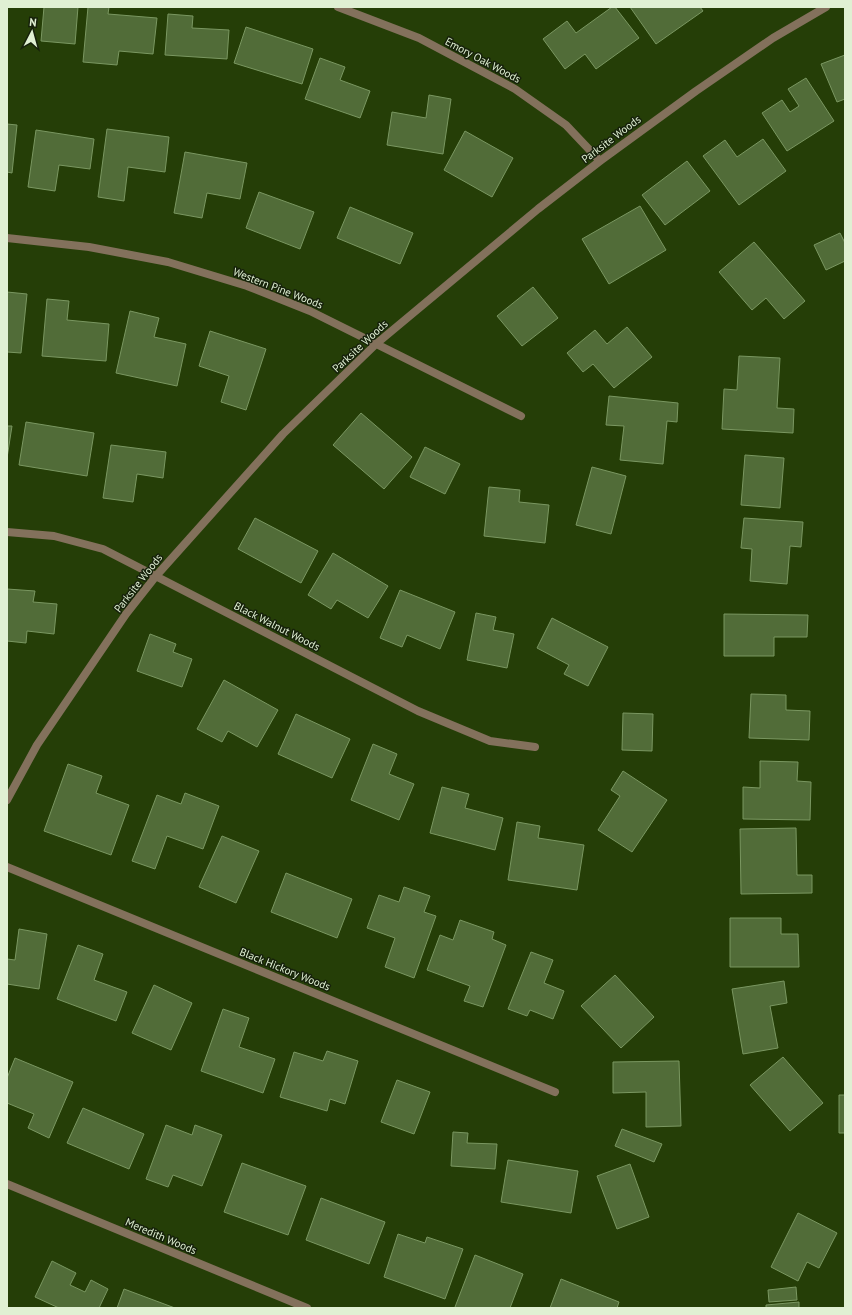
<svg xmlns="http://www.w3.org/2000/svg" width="852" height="1315" font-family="'PT Sans',sans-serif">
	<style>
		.building { fill: #516c38; stroke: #7a9761 }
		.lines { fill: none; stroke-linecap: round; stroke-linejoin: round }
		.minor { stroke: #83715c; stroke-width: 8 }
		.labels { text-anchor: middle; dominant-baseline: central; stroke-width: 3; stroke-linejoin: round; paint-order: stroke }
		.street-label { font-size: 11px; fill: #e0f0d3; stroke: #16210b }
	</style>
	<rect width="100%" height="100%" fill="#253e07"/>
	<path class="building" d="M44,7H78L75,44L41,41Z
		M88,7H109L108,14L157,18L153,54L119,51L117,65L83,62Z
		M612,7H615L639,38L596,69L585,54L565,69L543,39L567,21L576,33Z
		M630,7H700L703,11L656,44Z
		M168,14L193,16L192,28L229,30L227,59L165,55Z
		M246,27L313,49L302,84L234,63Z
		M845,55V99L837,102L821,64Z
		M320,58L345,67L340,80L370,91L360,118L305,99Z
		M806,78L834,121L787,151L762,113L782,100L790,112L799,106L788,89Z
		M429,95L451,99L443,154L387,145L392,112L426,118Z
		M7,124L17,125L12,173L7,172Z
		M107,129L169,137L165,172L128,167L124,201L98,197Z
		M36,130L94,139L90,169L59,165L55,191L28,187Z
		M465,131L513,158L492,197L444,170Z
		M763,139L786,171L739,205L703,156L725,140L737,157Z
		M185,152L247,163L240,199L207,193L202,218L174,213Z
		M687,161L710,191L665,225L642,195Z
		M259,192L314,212L300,249L246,228Z
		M640,206L666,250L609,284L582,239Z
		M350,207L413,233L400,264L337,238Z
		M840,233L845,243V261L826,270L814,245Z
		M754,242L805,301L784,319L766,298L752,310L719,272Z
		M533,287L558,318L522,346L497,316Z
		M7,292L27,294L21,353L7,352Z
		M47,299L69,301L67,320L109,324L106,361L42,356Z
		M130,311L159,318L154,337L186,344L177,386L116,373Z
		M627,327L652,357L614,388L593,364L583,372L567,353L595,330L607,344Z
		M210,331L266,349L246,410L221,402L229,376L199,366Z
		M739,356L780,358L777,408L794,409L793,433L722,429L724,389L737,390Z
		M609,396L678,403L677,422L667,421L663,464L620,460L624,426L606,425Z
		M361,413L412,457L384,489L333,445Z
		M26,422L94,433L87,476L19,465Z
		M7,426H12L7,458Z
		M111,445L166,452L163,478L137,474L133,502L103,498Z
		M425,447L460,464L445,494L410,477Z
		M745,455L784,458L780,508L741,505Z
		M592,467L626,476L611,534L576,525Z
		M489,487L520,490L519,502L549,505L545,543L484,536Z
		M255,518L318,551L301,583L238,549Z
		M744,518L803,522L801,547L790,546L787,584L750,581L752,549L741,548Z
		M333,553L388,586L368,618L337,600L331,609L308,595Z
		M7,589L35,591L33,602L57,604L54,634L27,631L26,643L7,641Z
		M400,590L455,612L440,649L407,635L402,647L380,638Z
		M476,613L496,617L493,630L514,634L507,668L467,660Z
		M724,614L808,615L807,637H774V656H724Z
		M552,618L608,647L588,686L564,674L569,665L537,648Z
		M150,634L176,644L173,652L192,659L182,687L137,671Z
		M224,680L278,710L257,747L228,731L222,742L197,729Z
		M751,694L786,695V710L810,711L809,740L749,738Z
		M623,713L653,714L652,751L622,750Z
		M296,714L350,739L332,778L278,754Z
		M373,744L397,754L389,774L414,784L399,820L351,800Z
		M760,761L798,762L797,781L811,782L810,820L743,819V787L760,788Z
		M68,764L102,776L96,793L129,805L111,855L44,831Z
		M623,771L667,800L632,852L598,830L620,796L611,790Z
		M442,787L469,794L465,808L503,818L495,850L430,833Z
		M185,793L219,806L203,849L167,836L155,869L132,861L157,795L181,804Z
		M517,822L540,826L538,838L584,845L577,890L508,880Z
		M796,828L797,875H812V893L741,894L740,829Z
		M222,836L259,851L236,903L199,887Z
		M286,873L352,899L337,938L271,912Z
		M404,887L430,896L424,912L436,916L414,978L385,967L395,938L367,928L379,895L399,902Z
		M730,918H781V934H798L799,967H730Z
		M460,920L494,932L492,939L506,945L483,1007L464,1001L470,986L427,970L440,935L453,940Z
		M19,929L47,934L39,989L7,984V959L15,960Z
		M78,945L103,954L94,980L127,992L116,1021L57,999Z
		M531,952L553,960L544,983L564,991L553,1019L530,1010L527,1016L508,1009Z
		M615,975L654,1017L621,1048L581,1006Z
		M784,981L787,1003L770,1006L778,1048L743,1054L732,989Z
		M154,985L192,1003L171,1050L132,1033Z
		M223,1009L249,1018L239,1047L275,1059L263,1093L201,1071Z
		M327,1051L358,1061L345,1104L330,1099L327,1111L280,1097L294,1052L323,1061Z
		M783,1057L823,1103L790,1131L750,1085Z
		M15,1058L73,1082L49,1138L28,1128L34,1114L7,1103V1078Z
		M679,1061L681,1126L646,1127V1092L613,1093V1062Z
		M397,1080L430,1092L414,1134L381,1122Z
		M839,1095H845V1133H839Z
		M83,1108L144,1134L129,1169L67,1143Z
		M166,1125L192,1135L195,1125L222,1135L202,1186L173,1175L168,1187L146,1179Z
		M622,1129L662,1144L654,1162L615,1146Z
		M453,1132L468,1133L467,1143L497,1144L495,1169L451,1166Z
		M508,1160L578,1171L571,1213L501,1202Z
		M242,1163L306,1186L288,1235L224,1212Z
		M630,1164L649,1217L617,1229L597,1176Z
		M321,1198L385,1222L369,1264L306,1240Z
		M798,1213L837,1233L819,1268L807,1262L798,1281L771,1267Z
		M398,1234L425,1243L427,1237L463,1249L445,1299L384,1277Z
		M475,1255L523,1274L510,1308H458L455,1307Z
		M52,1261L76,1273L70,1285L85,1292L91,1280L108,1289L99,1308H59L35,1297Z
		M561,1279L619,1302L617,1308H550Z
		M796,1287L797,1300L769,1302L768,1290Z
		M124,1289L175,1308H117Z
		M799,1302V1308H766V1305Z"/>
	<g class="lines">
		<path class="minor" d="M338,7L419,38L515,89L566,125L600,161
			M7,238L89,247L168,262L247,286L310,311L521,416
			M7,532L54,536L103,549L418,711L490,741L535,747
			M7,800L37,745L126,614L156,576L283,434L376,344L538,209L600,161L696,91L773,38L826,7
			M7,867L555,1092
			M7,1184L307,1308"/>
	</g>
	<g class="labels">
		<g class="street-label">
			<text transform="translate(483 60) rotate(28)">Emory Oak Woods</text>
			<text transform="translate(611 139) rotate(-37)">Parksite Woods</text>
			<text transform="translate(278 288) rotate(21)">Western Pine Woods</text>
			<text transform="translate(360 346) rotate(-43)">Parksite Woods</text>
			<text transform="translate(138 583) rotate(-52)">Parksite Woods</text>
			<text transform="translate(277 626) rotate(27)">Black Walnut Woods</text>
			<text transform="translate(285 969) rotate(22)">Black Hickory Woods</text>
			<text transform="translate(161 1236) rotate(23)">Meredith Woods</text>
		</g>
	</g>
	<rect width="852" height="1315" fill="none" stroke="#e0f0d3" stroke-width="16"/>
	<g transform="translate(32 32) rotate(6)" stroke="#16210b" stroke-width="3" paint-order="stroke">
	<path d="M0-3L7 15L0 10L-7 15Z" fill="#e0f0d3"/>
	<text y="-6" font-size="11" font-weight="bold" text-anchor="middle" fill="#e0f0d3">N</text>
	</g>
</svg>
